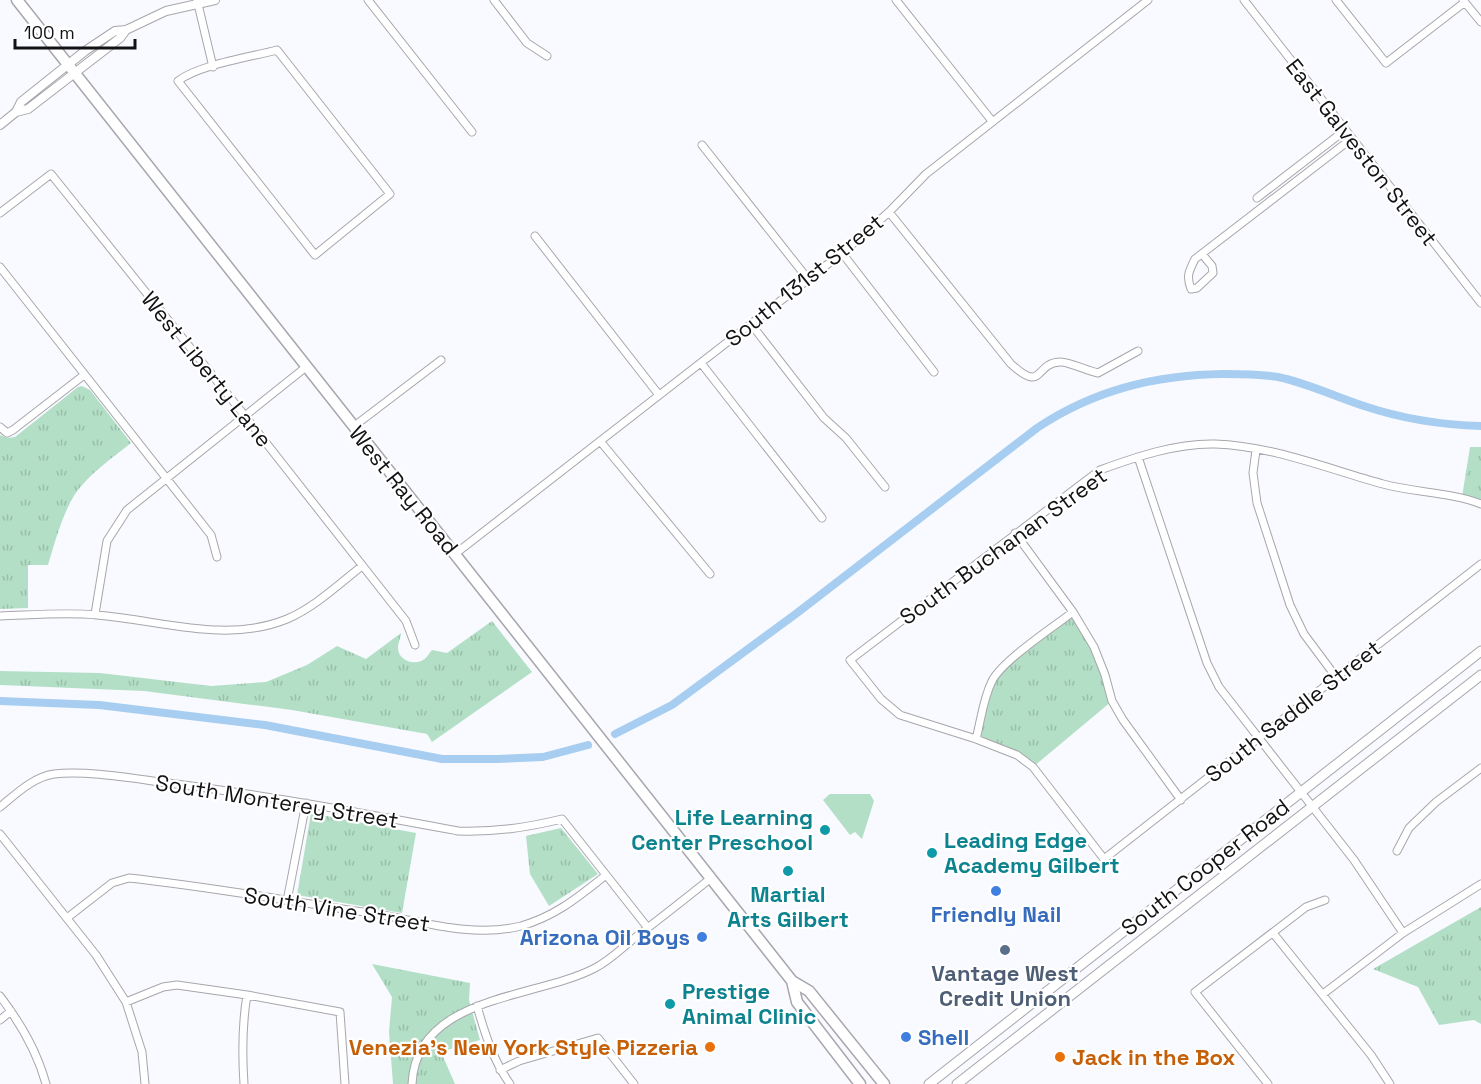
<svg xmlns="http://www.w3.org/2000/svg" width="1481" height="1084" font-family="'Space Grotesk',sans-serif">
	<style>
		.green { fill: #b3dfc6 }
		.park { fill: url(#park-tufts) }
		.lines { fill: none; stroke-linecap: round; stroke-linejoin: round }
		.canal { stroke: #a7cdf0; stroke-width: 8 }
		.minor-casing { stroke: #a6a6ac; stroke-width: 9 }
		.tertiary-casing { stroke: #a6a6ac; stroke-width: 10 }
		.secondary-casing { stroke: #a6a6ac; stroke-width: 11 }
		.primary-casing { stroke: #a6a6ac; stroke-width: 13 }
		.minor { stroke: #fff; stroke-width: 7 }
		.tertiary { stroke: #fff; stroke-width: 8 }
		.secondary { stroke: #fff; stroke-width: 9 }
		.primary { stroke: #fff; stroke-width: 10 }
		.culture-dot { fill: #0f9aa8; stroke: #fff; stroke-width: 2 }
		.shop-dot { fill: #3f7fe0; stroke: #fff; stroke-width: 2 }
		.service-dot { fill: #5c6f8a; stroke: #fff; stroke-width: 2 }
		.food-dot { fill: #e8710a; stroke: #fff; stroke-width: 2 }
		.labels { text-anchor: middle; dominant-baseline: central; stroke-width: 4.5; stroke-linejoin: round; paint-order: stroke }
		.street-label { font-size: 22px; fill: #121214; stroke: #fff }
		.culture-label { font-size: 22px; font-weight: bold; fill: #0d838f; stroke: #fff; text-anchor: start }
		.shop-label { font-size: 22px; font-weight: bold; fill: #366cbe; stroke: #fff }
		.service-label { font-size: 22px; font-weight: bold; fill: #4e5e75; stroke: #fff }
		.food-label { font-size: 22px; font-weight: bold; fill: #c56008; stroke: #fff; text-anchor: end }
	</style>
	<defs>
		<pattern id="park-tufts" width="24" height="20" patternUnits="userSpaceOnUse" patternTransform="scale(1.5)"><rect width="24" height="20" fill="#b3dfc6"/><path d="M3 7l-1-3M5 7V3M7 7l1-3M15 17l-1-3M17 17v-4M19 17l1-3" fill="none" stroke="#99bea9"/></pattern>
	</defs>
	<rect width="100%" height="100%" fill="#f9faff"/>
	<path class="green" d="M830,794H870L874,801L862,839L855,832L850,835L823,800Z"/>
	<path class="park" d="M82,386L90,390L131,443C112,458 89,474 75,494C62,515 55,542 48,565H28V608L0,609V435L7,438L15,437L78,387Z
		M1470,447H1481V504L1462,497Z
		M1073,612L1094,647L1112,701L1033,767L1017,755L976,739L986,695L1003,666Z
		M492,621L532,672L432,742L427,734L292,710L144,691L0,685V671L100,673L211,686L266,682L307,665L337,646L366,659L401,633C401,638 398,642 398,648C398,659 411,665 421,661C426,659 428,655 432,650L447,653Z
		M311,813L416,833L402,913L297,895Z
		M561,828L598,874L549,906L530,874L526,836Z
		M1481,907V1024L1474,1020L1439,1025L1418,987L1373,969Z
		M372,964L470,983L469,1000L480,1040L441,1052L455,1084H393L389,1032L392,997Z"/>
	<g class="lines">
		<path class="canal" d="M0,701L99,705L265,725L442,759H497L543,757L588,745
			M615,734L672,705L797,613L1037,428C1094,390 1155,375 1223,374C1241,374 1260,374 1278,377C1307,383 1336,397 1364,406C1403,419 1441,425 1481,426"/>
		<defs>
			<path id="minor" d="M197,0L213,67
				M368,0L472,132
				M494,0L527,43L547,56
				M896,0L992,121
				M1244,0L1481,303
				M1336,0L1386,63L1465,2
				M1463,0L1481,22
				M277,50L390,194L315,255L178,81C198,65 251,57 277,50Z
				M702,145L808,279
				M1257,198L1344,131
				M889,212L1011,364C1044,394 1034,363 1060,362C1067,361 1088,371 1098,373L1138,351
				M0,213L51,174L245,416L406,621L415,645
				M535,236L659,395
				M842,253L934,372
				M1202,254L1212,266L1213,273L1197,288L1191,289C1186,276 1189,271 1195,259L1351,139
				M0,267L211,535L217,557
				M751,324L824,418L846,438L885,487
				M701,363L822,518
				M0,427L7,433L13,430L84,375
				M353,427L441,360
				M600,441L710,574
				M1256,450L1253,473L1257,503L1290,605L1304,634L1336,677
				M1138,457L1207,663L1219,687L1354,860L1403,933
				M1481,504C1450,492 1416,493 1383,484C1328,469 1273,446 1215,444C1176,443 1136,457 1100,470L850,660L881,699L900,715L976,739L1017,755L1033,767L1104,859L1481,564
				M1015,533L1073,612L1094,647L1105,675L1112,701L1123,720L1181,800
				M455,554L842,253L889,212L926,174L1148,0
				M95,614L107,541L127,510L306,367
				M0,616C32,615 65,612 97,615C160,620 226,644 287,619C315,607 339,584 362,566
				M976,739C981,720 983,699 992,681C1002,661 1053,627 1073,612
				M0,807C16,794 33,777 54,774C86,770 136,779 168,783C265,795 361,813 458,831C495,832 525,828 562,819L648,928
				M0,834L96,955L126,1002L142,1052L145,1084
				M1397,851L1409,828L1436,802L1481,768
				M287,901L306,803
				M67,918L112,883L129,878C212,887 294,902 377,914C423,922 474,938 521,926C556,916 578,897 606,875
				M1273,933L1371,1055L1390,1084
				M1323,994L1403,933L1481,884
				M0,996C21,1024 37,1051 46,1084
				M126,1002L163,987L177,985L247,995L340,1012L345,1084
				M477,1006C485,1034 493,1060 510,1084
				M0,1020L11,1011
				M500,1070L519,1061L598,1038L634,1084
				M244,1084C242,1054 242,1025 247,995
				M412,1084C416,995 536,999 595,968C609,961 620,950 632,940C658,920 685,899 711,878
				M1268,1084L1195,992L1306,907L1325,900"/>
			<path id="tertiary" d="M16,112L21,102L85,51L115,31L126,30L166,11L215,0
				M0,125L16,112L28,109L120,38L126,30"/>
			<path id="secondary" d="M929,1084L1481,651
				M957,1084L1481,675"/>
			<path id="primary" d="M17,0L792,981L809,991L884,1084
				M792,981L797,1002L860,1084"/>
		</defs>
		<use href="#minor" class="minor-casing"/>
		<use href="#tertiary" class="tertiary-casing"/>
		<use href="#secondary" class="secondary-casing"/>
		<use href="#primary" class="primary-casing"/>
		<use href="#minor" class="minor"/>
		<use href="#tertiary" class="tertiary"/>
		<use href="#secondary" class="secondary"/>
		<use href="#primary" class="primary"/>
	</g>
	<g class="culture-dot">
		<circle cx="825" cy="830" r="6"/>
		<circle cx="932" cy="853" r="6"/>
		<circle cx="788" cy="871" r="6"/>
		<circle cx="670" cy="1004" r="6"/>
	</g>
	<g class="shop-dot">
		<circle cx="996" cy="891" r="6"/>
		<circle cx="702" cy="937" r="6"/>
		<circle cx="906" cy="1037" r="6"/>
	</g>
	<circle class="service-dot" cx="1005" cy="950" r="6"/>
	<g class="food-dot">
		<circle cx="710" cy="1047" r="6"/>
		<circle cx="1060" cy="1057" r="6"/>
	</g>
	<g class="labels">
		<g class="street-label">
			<text transform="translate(1362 152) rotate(52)">East Galveston Street</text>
			<text transform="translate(804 280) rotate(-39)">South 131st Street</text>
			<text transform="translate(207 369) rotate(51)">West Liberty Lane</text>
			<text transform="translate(404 490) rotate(51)">West Ray Road</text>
			<text transform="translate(1003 546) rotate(-36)">South Buchanan Street</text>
			<text transform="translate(1293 711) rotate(-38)">South Saddle Street</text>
			<text transform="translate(277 801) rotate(9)">South Monterey Street</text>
			<text transform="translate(1205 867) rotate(-38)">South Cooper Road</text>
			<text transform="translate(337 909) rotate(9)">South Vine Street</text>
		</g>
		<g class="culture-label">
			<text x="813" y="817" text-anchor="end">Life Learning<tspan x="813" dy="25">Center Preschool</tspan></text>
			<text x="944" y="840">Leading Edge<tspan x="944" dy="25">Academy Gilbert</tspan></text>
			<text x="788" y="894" text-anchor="middle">Martial<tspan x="788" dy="25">Arts Gilbert</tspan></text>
			<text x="682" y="991">Prestige<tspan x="682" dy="25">Animal Clinic</tspan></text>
		</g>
		<g class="shop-label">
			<text x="996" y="914">Friendly Nail</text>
			<text x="690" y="937" text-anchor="end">Arizona Oil Boys</text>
			<text x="918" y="1037" text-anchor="start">Shell</text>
		</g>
		<g class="service-label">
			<text x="1005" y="973">Vantage West<tspan x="1005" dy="25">Credit Union</tspan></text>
		</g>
		<g class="food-label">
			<text x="698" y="1047">Venezia's New York Style Pizzeria</text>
			<text x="1072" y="1057" text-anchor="start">Jack in the Box</text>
		</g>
	</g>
	<path d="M15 39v9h120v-9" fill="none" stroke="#121214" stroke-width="3"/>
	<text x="24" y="39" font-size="18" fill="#121214" stroke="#ffffff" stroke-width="4.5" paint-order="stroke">100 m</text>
</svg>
